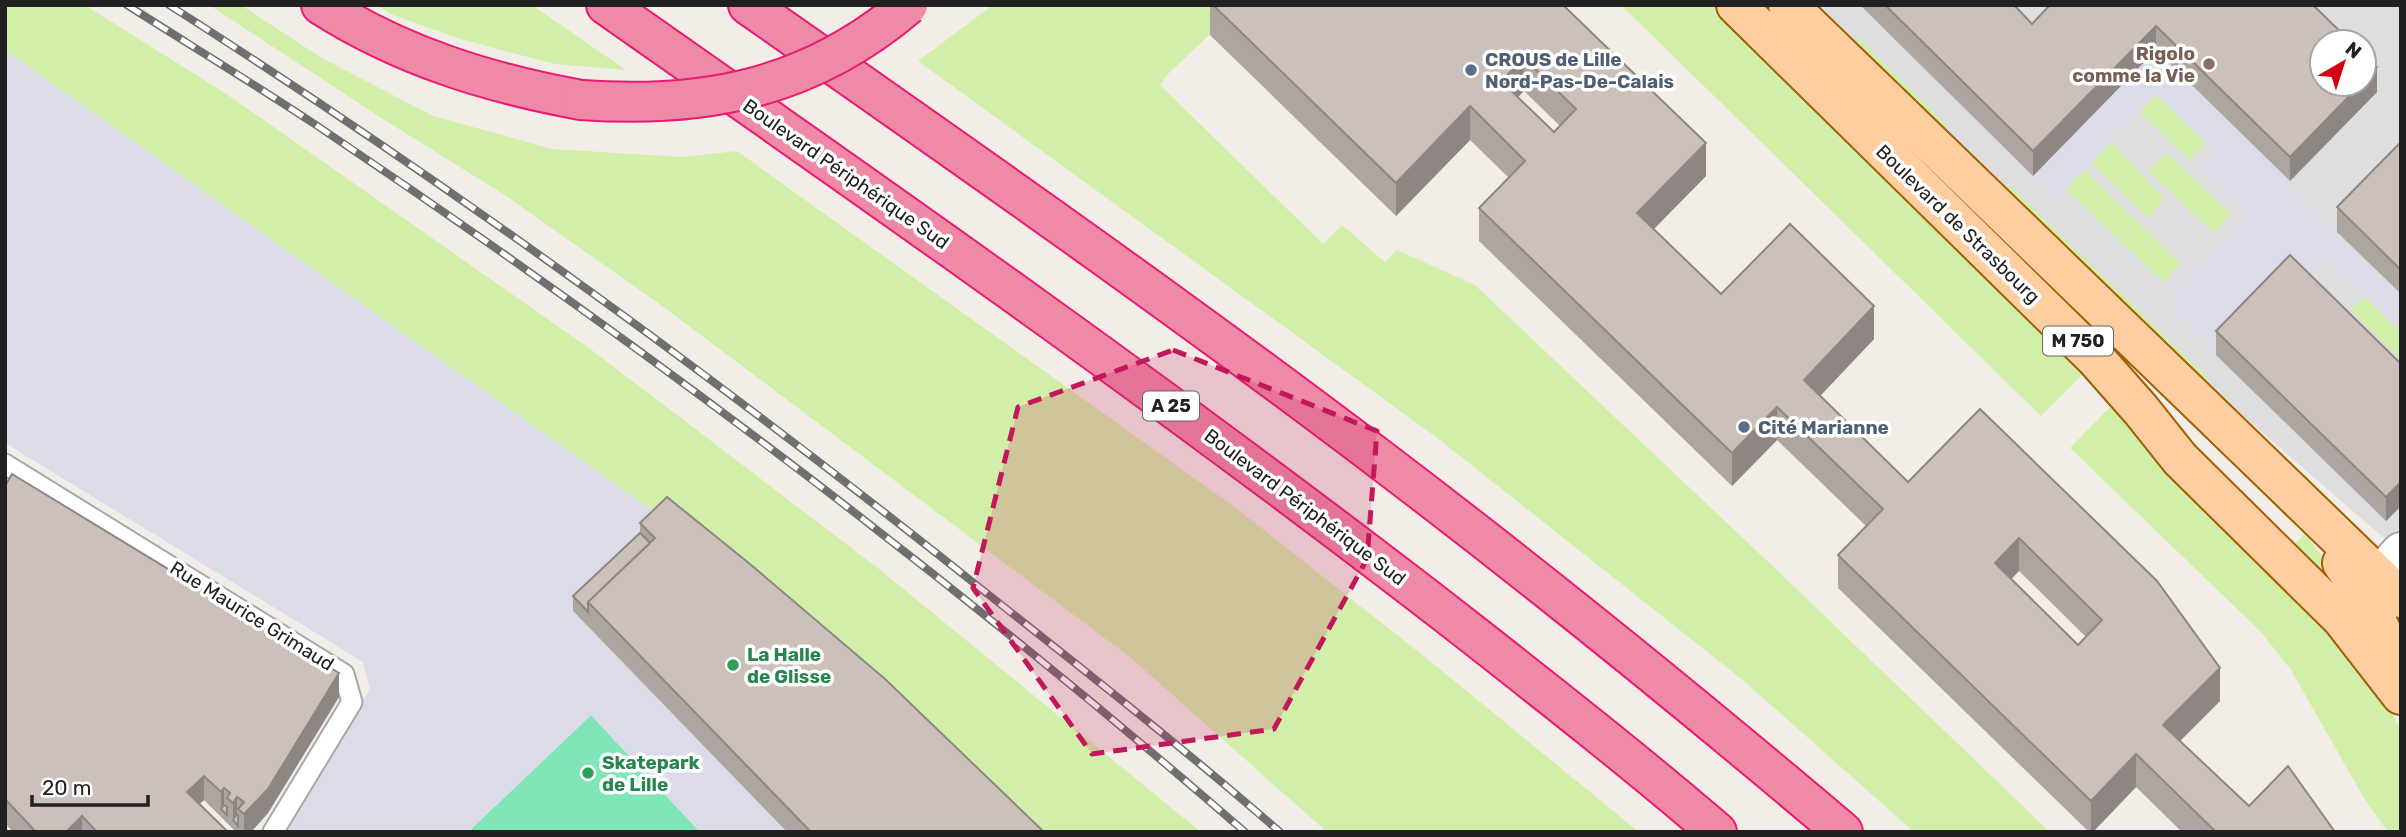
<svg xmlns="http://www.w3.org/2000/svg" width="2406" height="837" font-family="Rubik,sans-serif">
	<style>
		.residential { fill: #dfdede; fill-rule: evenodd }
		.grass { fill: #d2efaa }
		.pitch { fill: #80e6b7 }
		.plaza { fill: #dbdce8 }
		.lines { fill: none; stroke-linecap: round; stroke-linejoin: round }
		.service-casing { stroke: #a8a8a8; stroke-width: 23 }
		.minor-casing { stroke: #a8a8a8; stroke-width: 42 }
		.primary-casing { stroke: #9f5e00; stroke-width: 42 }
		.motorway-casing { stroke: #e91b72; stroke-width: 42 }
		.service { stroke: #fff; stroke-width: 19 }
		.minor { stroke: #fff; stroke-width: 38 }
		.primary { stroke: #ffcea0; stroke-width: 38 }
		.motorway { stroke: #ee8aa5; stroke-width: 38 }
		.rail-casing { stroke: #6f6f6f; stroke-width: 8 }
		.rail { stroke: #fff; stroke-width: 5; stroke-dasharray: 16; stroke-linecap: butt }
		.motorway-bridge-casing { stroke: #e91b72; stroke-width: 42; stroke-linecap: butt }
		.motorway-bridge { stroke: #ee8aa5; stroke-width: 38 }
		.wall { fill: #afa5a0; fill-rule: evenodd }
		.shaded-wall { fill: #8e8682 }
		.building { fill: #cbc0ba; stroke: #8e8682; stroke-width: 2; fill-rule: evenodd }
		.marked { fill: #c2185b; fill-opacity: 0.2; stroke: #c2185b; stroke-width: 5; stroke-dasharray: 14 9; stroke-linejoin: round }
		.education-dot { fill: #8d6e63; stroke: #fff; stroke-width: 2.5 }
		.service-dot { fill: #5c6f8a; stroke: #fff; stroke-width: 2.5 }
		.leisure-dot { fill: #2e9e5b; stroke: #fff; stroke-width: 2.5 }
		.labels { text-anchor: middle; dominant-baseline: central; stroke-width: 7; stroke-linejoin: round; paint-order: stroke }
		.shield { fill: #fff; stroke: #646464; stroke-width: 2 }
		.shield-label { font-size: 18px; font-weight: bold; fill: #212121 }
		.education-label { font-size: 19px; font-weight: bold; fill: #785e54; stroke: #fff; text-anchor: end }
		.service-label { font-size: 19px; font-weight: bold; fill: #4e5e75; stroke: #fff; text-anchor: start }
		.street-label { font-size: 19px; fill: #212121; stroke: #fff }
		.leisure-label { font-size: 19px; font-weight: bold; fill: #27864d; stroke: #fff; text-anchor: start }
	</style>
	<rect width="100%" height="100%" fill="#f2eee7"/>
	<path class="residential" d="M1770,5H2401V553ZM2322,42H2364V84H2322Z"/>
	<path class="grass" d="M5,5H85L225,93L589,348L879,569L1201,832H1019L667,521L5,50Z
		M209,5H241L320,57L433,116L553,149L683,157L737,151L1237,509L1430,661L1639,832H1327L1131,658L658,303L506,196L383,119Z
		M376,5H532L626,70L554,64L457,38L393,15Z
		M993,5H1241L1169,73L1160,85L1323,244L1342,225L1385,262L1397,250L1475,285L1782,575L2050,832H1914L1744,681L1436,437L918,61Z
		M1621,5H1722L2090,367L2041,416Z
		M1859,39L1947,125L1938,135L1850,48Z
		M2156,94L2206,142L2190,160L2139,112Z
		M2111,142L2165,199L2148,218L2092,163Z
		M2166,153L2231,214L2213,233L2149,171Z
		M2084,170L2181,264L2163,282L2066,189Z
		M2008,184L2208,378L2197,389L1998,195Z
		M2365,296L2401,332V360L2351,310Z
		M2117,400L2316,608L2383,697L2401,730V832H2388L2365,800L2291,670L2262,633L2070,448Z
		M2305,533L2356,604L2289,550Z"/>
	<path class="pitch" d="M591,715L700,832H468Z"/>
	<path class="plaza" d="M5,50L667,521L573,611L787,832H700L591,715L468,832H284L370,689L363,662L5,443Z
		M2156,50L2290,181L2287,185L2401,294V332L2327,260L2313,274L2401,360V388L2290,280L2216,355L2165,304L2250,214L2201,168L2215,152L2156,95L2057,198L2033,176Z"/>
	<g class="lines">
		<defs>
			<path id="service" d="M5,464L344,674L352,702L273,832"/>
			<path id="minor" d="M2378,577L2401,552"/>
			<path id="primary" d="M1736,5L2096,359L2141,410L2180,459L2342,619L2401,695
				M1788,5L2401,598
				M2342,563L2368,601L2396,664"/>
			<path id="motorway" d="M321,5C401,56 488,83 581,100
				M606,5C893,206 1180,407 1457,622C1545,691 1632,759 1717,832
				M748,5C961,154 1174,303 1381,460C1538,579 1692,704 1843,832"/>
		</defs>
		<use href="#service" class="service-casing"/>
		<use href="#minor" class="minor-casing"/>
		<use href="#primary" class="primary-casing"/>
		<use href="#motorway" class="motorway-casing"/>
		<use href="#service" class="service"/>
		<use href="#minor" class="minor"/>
		<use href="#primary" class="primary"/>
		<use href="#motorway" class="motorway"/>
		<defs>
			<path id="rail" d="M127,5C190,45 254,84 316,125C637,340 953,579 1245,832
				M169,5C455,187 729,387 994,599C1090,675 1187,751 1280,832"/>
		</defs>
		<use href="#rail" class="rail-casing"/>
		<use href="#rail" class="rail"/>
		<defs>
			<path id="motorway-bridge" d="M581,100C705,109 811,88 908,5"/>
		</defs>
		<use href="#motorway-bridge" class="motorway-bridge-casing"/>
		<use href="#motorway-bridge" class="motorway-bridge"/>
	</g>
	<path class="wall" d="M1210,5H1563L1706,176L1654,229L1721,294L1874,339L1820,396L1908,482L1980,409L2220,701L2180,741L2249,806L2335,832H2182L2136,787L2093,832H2089L1838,588V555L1866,526L1777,440L1732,486L1479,241V208L1509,178L1470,140L1396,216L1210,35ZM1524,91L1560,126L1554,132L1518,97ZM2019,571L2086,637L2078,645L2011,579Z
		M1860,5H2014L2032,24L2313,5L2377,92L2290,181L2156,50L2033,176Z
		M2401,142V294L2337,232V207Z
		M2216,331L2401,364V506L2386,521L2216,355Z
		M5,481L339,697L268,813L251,832H236L204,800L199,804L228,832H13L5,823Z
		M640,523L1044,832H787L573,611V596L640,533Z"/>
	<path class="shaded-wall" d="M2156,26V50L2033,176V151Z
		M1524,58V91L1501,114V81Z
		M2377,67V92L2290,181V157L2361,84H2364V80Z
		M1470,106V140L1396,216V183Z
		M1706,143V176L1637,246V213Z
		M1874,306V339L1804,413V380Z
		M1777,407V440L1732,486V453Z
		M2401,482V506L2386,521V497Z
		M2019,538V571L1995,596V563Z
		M2220,668V701L2163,758V725Z
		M339,673V697L268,813L251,832H244V814Z
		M2136,754V787L2093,832H2091V801Z
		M204,776V800L187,816V792Z
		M224,788V813L221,809V816V792Z
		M237,797V821L233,820V803Z
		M82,816V832H66Z"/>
	<path class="building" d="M1213,5H1563L1706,143L1637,213L1721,294L1790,224L1874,306L1804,380L1908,482L1980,409L2157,581L2220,668L2163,725L2249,806L2288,766L2335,832H2216L2136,754L2091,801L1838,555L1883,509L1777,407L1732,453L1479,208L1525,161L1470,106L1396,183ZM1524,58L1576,109L1554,132L1501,81ZM2019,538L2102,620L2078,645L1995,563Z
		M1885,5H2014L2032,24L2050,5H2313L2351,42H2322V84H2361L2290,157L2156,26L2033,151Z
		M2364,55L2377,67L2364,80Z
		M2401,142V270L2337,207Z
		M2290,255L2401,364V482L2386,497L2216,331Z
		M12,474L339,673L268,789L244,814L238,809L244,802L237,797L233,803L227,798L230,793L224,788L221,792L204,776L187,792L228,832H97L82,816L66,832H36L5,799V486Z
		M667,497L750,564L885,679L1044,832H811L588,602L655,538L640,523Z
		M640,533L650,543L588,602V612L573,596Z
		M224,805L227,807V815L221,809Z
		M237,814L238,815V826L233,820Z"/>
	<path class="marked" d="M1173,350L1377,431L1367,559L1274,729L1092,754L973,588L1018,407Z"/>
	<circle class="education-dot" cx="2209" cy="64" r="7"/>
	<g class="service-dot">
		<circle cx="1471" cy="70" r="7"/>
		<circle cx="1744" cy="427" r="7"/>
	</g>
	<g class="leisure-dot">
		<circle cx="733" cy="665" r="7"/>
		<circle cx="588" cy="773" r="7"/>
	</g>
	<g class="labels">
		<g class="shield">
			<rect x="2043" y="326.5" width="70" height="29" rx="5"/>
			<rect x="1143" y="391.5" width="56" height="29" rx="5"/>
		</g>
		<g class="shield-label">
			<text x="2078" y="341">M 750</text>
			<text x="1171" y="406">A 25</text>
		</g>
		<g class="education-label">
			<text x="2195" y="53">Rigolo<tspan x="2195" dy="22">comme la Vie</tspan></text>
		</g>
		<g class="service-label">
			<text x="1485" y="59">CROUS de Lille<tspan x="1485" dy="22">Nord-Pas-De-Calais</tspan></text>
			<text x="1758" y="427">Cité Marianne</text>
		</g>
		<g class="street-label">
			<text transform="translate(846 174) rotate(35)">Boulevard Périphérique Sud</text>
			<text transform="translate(1958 224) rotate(44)">Boulevard de Strasbourg</text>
			<text transform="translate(1305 507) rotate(37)">Boulevard Périphérique Sud</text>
			<text transform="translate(252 616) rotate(32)">Rue Maurice Grimaud</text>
		</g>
		<g class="leisure-label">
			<text x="747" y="654">La Halle<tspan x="747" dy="22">de Glisse</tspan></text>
			<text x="602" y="762">Skatepark<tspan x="602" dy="22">de Lille</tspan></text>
		</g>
	</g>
	<rect width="2406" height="837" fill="none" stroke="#212121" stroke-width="14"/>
	<g transform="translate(2343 63) rotate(39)"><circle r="33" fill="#ffffff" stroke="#a6a6a6" stroke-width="2"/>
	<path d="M0-5L12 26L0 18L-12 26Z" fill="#d30011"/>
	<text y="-10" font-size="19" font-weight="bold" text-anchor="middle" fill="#212121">N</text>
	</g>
	<path d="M32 795v10h116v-10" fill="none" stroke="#212121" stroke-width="3.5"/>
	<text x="42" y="795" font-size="21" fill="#212121" stroke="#ffffff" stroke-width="5" paint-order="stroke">20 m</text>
</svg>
